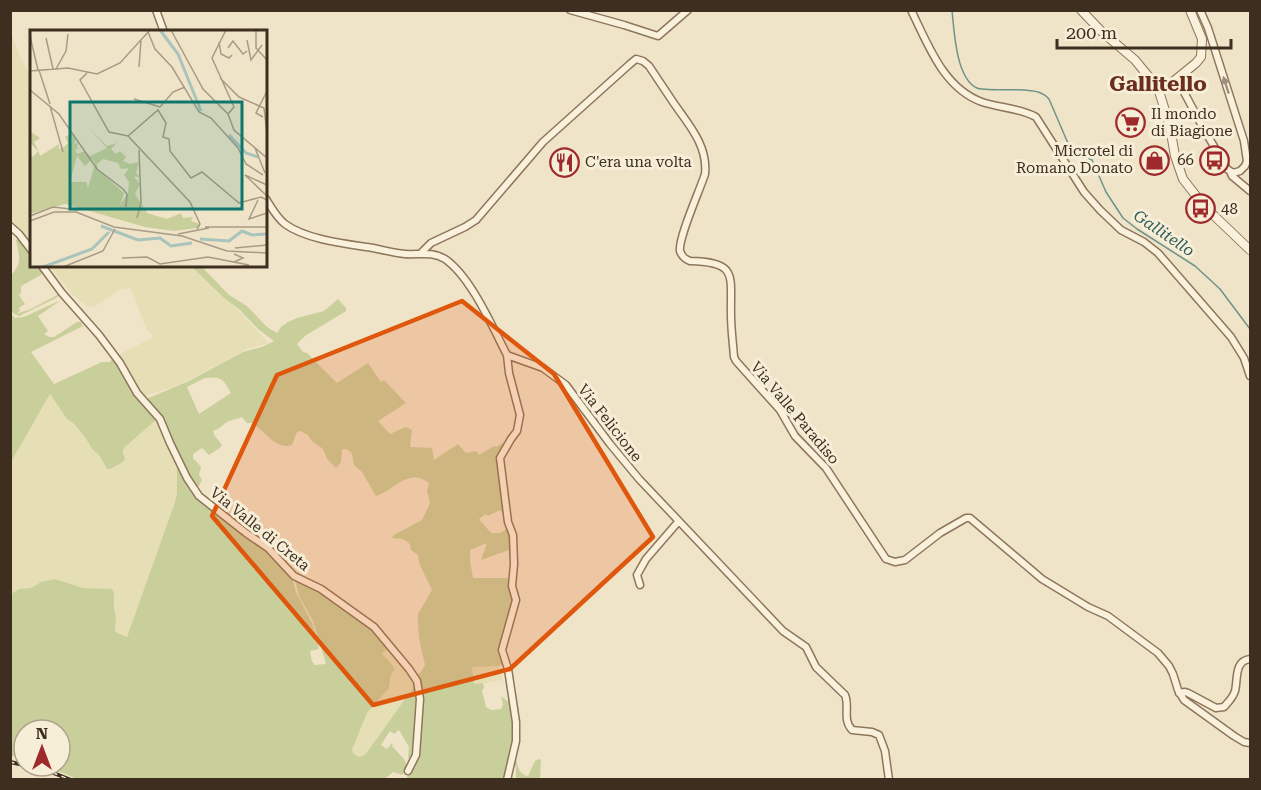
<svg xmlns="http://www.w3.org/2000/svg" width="1261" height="790" font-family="'Roboto Serif',serif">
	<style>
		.farmland { fill: #e6deb5 }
		.green { fill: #c9cf9b; fill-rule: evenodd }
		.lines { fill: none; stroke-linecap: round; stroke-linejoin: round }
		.stream { stroke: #6f938a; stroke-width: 1.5 }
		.minor-casing { stroke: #8d765c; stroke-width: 9 }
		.tertiary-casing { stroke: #8d765c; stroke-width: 10 }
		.minor { stroke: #faf1dc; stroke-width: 6 }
		.tertiary { stroke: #faf1dc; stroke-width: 8 }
		.rail-casing { stroke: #3d2e20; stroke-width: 4 }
		.rail { stroke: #f7eed8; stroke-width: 1.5; stroke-dasharray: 4.5; stroke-linecap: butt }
		.oneway { fill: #9c907e }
		.marked { fill: #df570d; fill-opacity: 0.2; stroke: #df570d; stroke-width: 4.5; stroke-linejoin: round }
		.labels { text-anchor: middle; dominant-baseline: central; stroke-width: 6; stroke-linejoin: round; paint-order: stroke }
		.poi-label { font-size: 15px; fill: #3d2e20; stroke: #f7eed8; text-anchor: start }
		.street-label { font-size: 15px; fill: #3d2e20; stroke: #f7eed8 }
		.water-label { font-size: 16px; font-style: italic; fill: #2f5d5a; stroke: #f7eed8 }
		.district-label { font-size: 21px; font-weight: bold; fill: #6b2e1e; stroke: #f7eed8 }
		.inset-river { fill: none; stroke: #a9c4bc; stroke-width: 3 }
		.inset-road { fill: none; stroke: #a89b85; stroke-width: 1.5 }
		.view { fill: #0f766e; fill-opacity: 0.15; stroke: #0f766e; stroke-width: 3 }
		.inset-edge { fill: none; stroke: #3d2e20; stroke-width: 3 }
	</style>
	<rect width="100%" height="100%" fill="#f0e4c8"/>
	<path class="farmland" d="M11,32L21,59L31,75V243L19,227L11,220Z
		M49,266H193L215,288L234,305L268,343L247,349L199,375L173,387L144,396L118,355L154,337L147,330L138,308L135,297L129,288L121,289L95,306L88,307L72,294Z
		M50,394L67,419L73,423L85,437L92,449L98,454L104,467L124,455V448L158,418L177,459V493L174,505L127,637L115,633L116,617L114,608L112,589L83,588L55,579L41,582L31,588L19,590L11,594V462Z
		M384,651L387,650L391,653L402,667L405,669L415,685L365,755L359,757L354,754L352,750L367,713L390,686L391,675L388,660L381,654Z
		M476,666H499L502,680L474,685L472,667Z"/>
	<path class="green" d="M19,239L31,256L32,266H38L43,272L41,275L21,286V293L19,295L25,304L19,308L20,311L16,314L31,309L59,294H62L54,299L19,316L13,313L11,309L10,276C23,264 19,256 16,240Z
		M191,266H201L229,295L247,306L267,327L277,333L281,327L288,322L297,318L324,311L338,299L346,308V311L305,336L297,344L303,352L307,353L337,383L368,363L381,382L384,380L406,403L378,421L390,434L406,427L412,430L410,447L432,448L434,460L458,444L466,453L476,451L479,455L494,446L496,447L508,440L501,455L508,520L500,510L488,516L486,514L479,519L491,533C499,534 504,533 509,525V550L481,560L487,543L470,550V561L473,578H511L514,603L503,637L505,663L499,666L472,667L474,684L483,683L484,688L482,690L486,707L491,710L501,709L503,705L501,696L512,705L514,734L506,779H405C409,775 414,770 416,764C423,749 424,690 417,675L421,672L425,665L419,638L418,623V614L432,590L419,563L418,555L411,550L410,544L403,539L392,538L394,535L422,520L430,503L427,491L429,483C408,467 394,491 376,496L362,472L354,465C352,456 354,449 342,449L341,462L336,468L327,459L323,449L312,441L308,435L301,431L297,432L292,445C277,450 266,433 255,425L254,423H247L242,417C238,419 234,419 229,421C223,424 220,429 213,431L215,436L222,445L221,447L209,455L202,448L193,454V458L201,467L199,475L202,480L199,486H195L182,465L161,418L144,400L189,381L243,352L262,347L274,341L258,329L239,309L223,297ZM205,378C223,377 222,378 231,393L199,414L187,387Z
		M61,300L38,316L48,331L44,334L49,337H54L77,322H81L83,326L31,352L54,384L102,362H110L113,357L158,418L124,448L123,452L125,459L123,462L110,469H107L98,454L92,449L85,437L73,423L67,419L50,394L11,462V314L15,318L24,317Z
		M177,459L192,487L263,546L291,574L296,592L312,623L316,635L319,649L310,651L312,662H313L314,665L326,664L313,621L299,596L295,580L298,577L373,627L391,653L388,650L384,651L382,654L388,660L395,669L391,675L389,688L367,713L352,750L354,754L359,757L365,755L415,685L418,684L413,764L408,757L409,747L399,730L394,734L390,731L381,745L387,749L392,743L393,744L392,746L404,759L408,768L402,775L393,772L385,779H77L63,773L38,766H60V730H24V751L18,749L14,756L11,757V594L19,589L31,588L41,582L55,579L83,588L112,589L114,593V608L116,617L115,632L127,637L174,505L177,493Z
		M515,749C516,759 517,775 528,776L535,761L539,759L541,760L540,779H516V769L513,758Z"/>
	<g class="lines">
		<path class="stream" d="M952,10C954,30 956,79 977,88C983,91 1014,89 1024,90C1034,91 1042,91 1049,99L1067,141L1073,150L1092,160L1106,192L1123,218L1137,229L1195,266L1220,289L1250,329"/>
		<defs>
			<path id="minor" d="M156,10L164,32
				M570,10L624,25L658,36L688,10
				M911,10C928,44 943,88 982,102C1000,108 1020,108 1036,117L1084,192L1100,210L1121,230L1144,242L1158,253L1231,337L1244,358L1250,376
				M1177,79L1201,124L1227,169L1233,173L1240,171L1245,166L1247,161L1244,141L1208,28L1200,10
				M1230,171L1232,176L1250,191
				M266,199C271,207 277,218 285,224C307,240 347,244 373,248C383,250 394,253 405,254C419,255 432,251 445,259C471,277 492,326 507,355L543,368L566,385L610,444L639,479L783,631L806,647L816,667L845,695C850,707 842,719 852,730L872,732L879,735L885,751L889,780
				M10,226L19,234L32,251
				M421,253L431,243L465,227L476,220L543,142L630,64L636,59L643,61L649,66C657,78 665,90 673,102C688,124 708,145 705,174C700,190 678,238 680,251C682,257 685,259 690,261C739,262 730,276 731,315C731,329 733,343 734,357L736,361L780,410L795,436L826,468L886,559L895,562L905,560L940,533L966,518H970L1042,579L1088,607L1108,616L1158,653L1169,666L1173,674L1178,690L1184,700L1234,736L1244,742L1250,743
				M42,266L62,293L99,335L120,363L137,393L160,419L170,443L187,478L199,496L246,533L268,548L294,576L321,589L374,627L409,669L417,681L420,699L416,755L408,771
				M507,355L509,373L520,415L517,431L511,439L500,458L508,522L513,535L514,564L512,586L516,600L502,650L508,669L516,722V741L507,780
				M640,585L637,575L646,559L678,522
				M1179,693L1185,692L1188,693L1216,708L1224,707C1228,702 1233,698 1235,691C1238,679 1234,661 1250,659"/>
			<path id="tertiary" d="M1081,10L1101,31L1135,60L1158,88L1170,127L1175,156L1183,179L1204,206L1250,250
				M1158,88L1169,85L1196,63L1201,57L1202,39L1190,10"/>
		</defs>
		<use href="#minor" class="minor-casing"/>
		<use href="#tertiary" class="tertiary-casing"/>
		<use href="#minor" class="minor"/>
		<use href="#tertiary" class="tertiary"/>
		<defs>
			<path id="rail" d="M10,762L24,765
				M27,766L46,770L71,780"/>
		</defs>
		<use href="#rail" class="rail-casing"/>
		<use href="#rail" class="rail"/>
	</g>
	<defs><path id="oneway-solid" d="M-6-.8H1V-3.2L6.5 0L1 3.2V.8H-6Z" transform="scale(1.5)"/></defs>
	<use class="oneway" href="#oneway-solid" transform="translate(1226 85) rotate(-108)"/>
	<path class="marked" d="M462,301L554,374L653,537L510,669L373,705L212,516L277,375Z"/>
	<defs>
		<symbol id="supermarket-ring" viewBox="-11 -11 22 22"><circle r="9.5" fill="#f7eed8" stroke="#9e2a2b" stroke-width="1.5"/><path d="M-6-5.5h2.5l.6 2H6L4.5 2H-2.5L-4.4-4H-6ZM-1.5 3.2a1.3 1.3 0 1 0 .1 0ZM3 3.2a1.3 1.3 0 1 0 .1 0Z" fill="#9e2a2b"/></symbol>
		<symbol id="shop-ring" viewBox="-11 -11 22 22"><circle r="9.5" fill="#f7eed8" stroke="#9e2a2b" stroke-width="1.5"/><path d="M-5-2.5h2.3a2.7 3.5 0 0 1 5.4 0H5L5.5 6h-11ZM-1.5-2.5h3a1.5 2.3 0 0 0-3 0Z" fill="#9e2a2b"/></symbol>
		<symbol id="bus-ring" viewBox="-11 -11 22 22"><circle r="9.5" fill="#f7eed8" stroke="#9e2a2b" stroke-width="1.5"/><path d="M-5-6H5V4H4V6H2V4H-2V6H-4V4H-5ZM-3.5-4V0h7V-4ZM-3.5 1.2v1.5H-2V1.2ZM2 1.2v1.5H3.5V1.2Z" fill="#9e2a2b"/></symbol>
		<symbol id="restaurant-ring" viewBox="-11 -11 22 22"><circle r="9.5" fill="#f7eed8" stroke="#9e2a2b" stroke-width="1.5"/><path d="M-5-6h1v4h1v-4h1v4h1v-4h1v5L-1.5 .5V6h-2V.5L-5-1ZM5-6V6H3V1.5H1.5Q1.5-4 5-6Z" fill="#9e2a2b"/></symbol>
	</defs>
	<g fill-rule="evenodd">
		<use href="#supermarket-ring" x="1114" y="106" width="33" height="33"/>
		<use href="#shop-ring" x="1138" y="144" width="33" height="33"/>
		<use href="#bus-ring" x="1198" y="144" width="33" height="33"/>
		<use href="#restaurant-ring" x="548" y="146" width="33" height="33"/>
		<use href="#bus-ring" x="1184" y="192" width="33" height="33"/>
	</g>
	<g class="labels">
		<g class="poi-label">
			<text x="1151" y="114">Il mondo<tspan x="1151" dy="17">di Biagione</tspan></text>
			<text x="1133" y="151" text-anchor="end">Microtel di<tspan x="1133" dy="17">Romano Donato</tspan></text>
			<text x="1194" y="160" text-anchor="end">66</text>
			<text x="585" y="162">C'era una volta</text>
			<text x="1221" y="209">48</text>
		</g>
		<g class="street-label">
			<text transform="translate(795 413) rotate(50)">Via Valle Paradiso</text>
			<text transform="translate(610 423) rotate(52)">Via Felicione</text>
			<text transform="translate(260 529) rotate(39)">Via Valle di Creta</text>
		</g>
		<g class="water-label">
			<text transform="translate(1164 233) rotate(34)">Gallitello</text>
		</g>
		<g class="district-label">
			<text x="1158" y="84">Gallitello</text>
		</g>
	</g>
	<g transform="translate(30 30)">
		<rect width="237" height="237" fill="#f0e4c8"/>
		<path d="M59,98L77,116L87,113L81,119L86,124L90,121L96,127L93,131L100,134L109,132L106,143L110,147H104L110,154L105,164L117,183L137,189L151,183L153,188L163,187L161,191L170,194L167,198L144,201L115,197L35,174L0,184V121L3,127L8,121L0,113V101L10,108L4,112L8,120L10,126L29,114V119L34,117L38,113L35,107L42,103L46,109L44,114L48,112L47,118L52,116L45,120L47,124L55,121L60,126L77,118ZM47,126L55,136L62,129L65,134L58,158L56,152H40ZM73,129L88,133L91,139L99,138L94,145L99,152L98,163L90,175L94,163L68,140L67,134Z" fill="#c9cf9b" fill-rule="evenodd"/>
		<path class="inset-river" d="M130,0L148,24L171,81M199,105L216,123L228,127M71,196L108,210L130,208L141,216L162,213M170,209L199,211L212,201L222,205L237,204M13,237L62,219L79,202"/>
		<path class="inset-road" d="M141,0L173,59L198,84L204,100L237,128M196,0L182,28L204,77L198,84M226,0V18L237,30M118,2L125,19L142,37L169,82L181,88L208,118L216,134L233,145M0,6L8,40M16,8L23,39M217,10L221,30L232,15M189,12L191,24L199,28L202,25M198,18L203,11L213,24L217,21M109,37L111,10M26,39L36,21L38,4M9,40L20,74M0,41L38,38L67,44L90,33L120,0M57,43L50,50L79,102L98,106L128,80L136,93L133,107L139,109L140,121L161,148L172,142L209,173L231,167L237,170M190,48L209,67L234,78L237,104M0,60L29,84L67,139L93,159L97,164L96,177M104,69L130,77L143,62L155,57M20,76L33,122M233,87L226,83L237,61M98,106L160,172L170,194L167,199M225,118L235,143M237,155L215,145L237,166M228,170L219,189L237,183M0,186L23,177L49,180M107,188L111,173L109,120M0,191L24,182H46L84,197L152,206L197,221L237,223M175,197H237M148,204L179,198M205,218L237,215M92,228L117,227L130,234L178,227L219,235L210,237M204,232L213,228L204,224M33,237L73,221L85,199"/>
		<path class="view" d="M40,72H212V179H40Z"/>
		<rect width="237" height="237" class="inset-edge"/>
	</g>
	<rect width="1261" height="790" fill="none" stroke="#3d2e20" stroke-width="24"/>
	<g transform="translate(42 748)"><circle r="28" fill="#f7eed8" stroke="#ada18e" stroke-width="1.5"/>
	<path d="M0-4.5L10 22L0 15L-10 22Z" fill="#9e2a2b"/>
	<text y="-9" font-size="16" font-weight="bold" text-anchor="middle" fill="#3d2e20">N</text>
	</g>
	<path d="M1057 39v9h174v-9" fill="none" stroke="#3d2e20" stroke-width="3"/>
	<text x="1066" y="39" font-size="18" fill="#3d2e20" stroke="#f7eed8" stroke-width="4.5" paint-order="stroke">200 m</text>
</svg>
